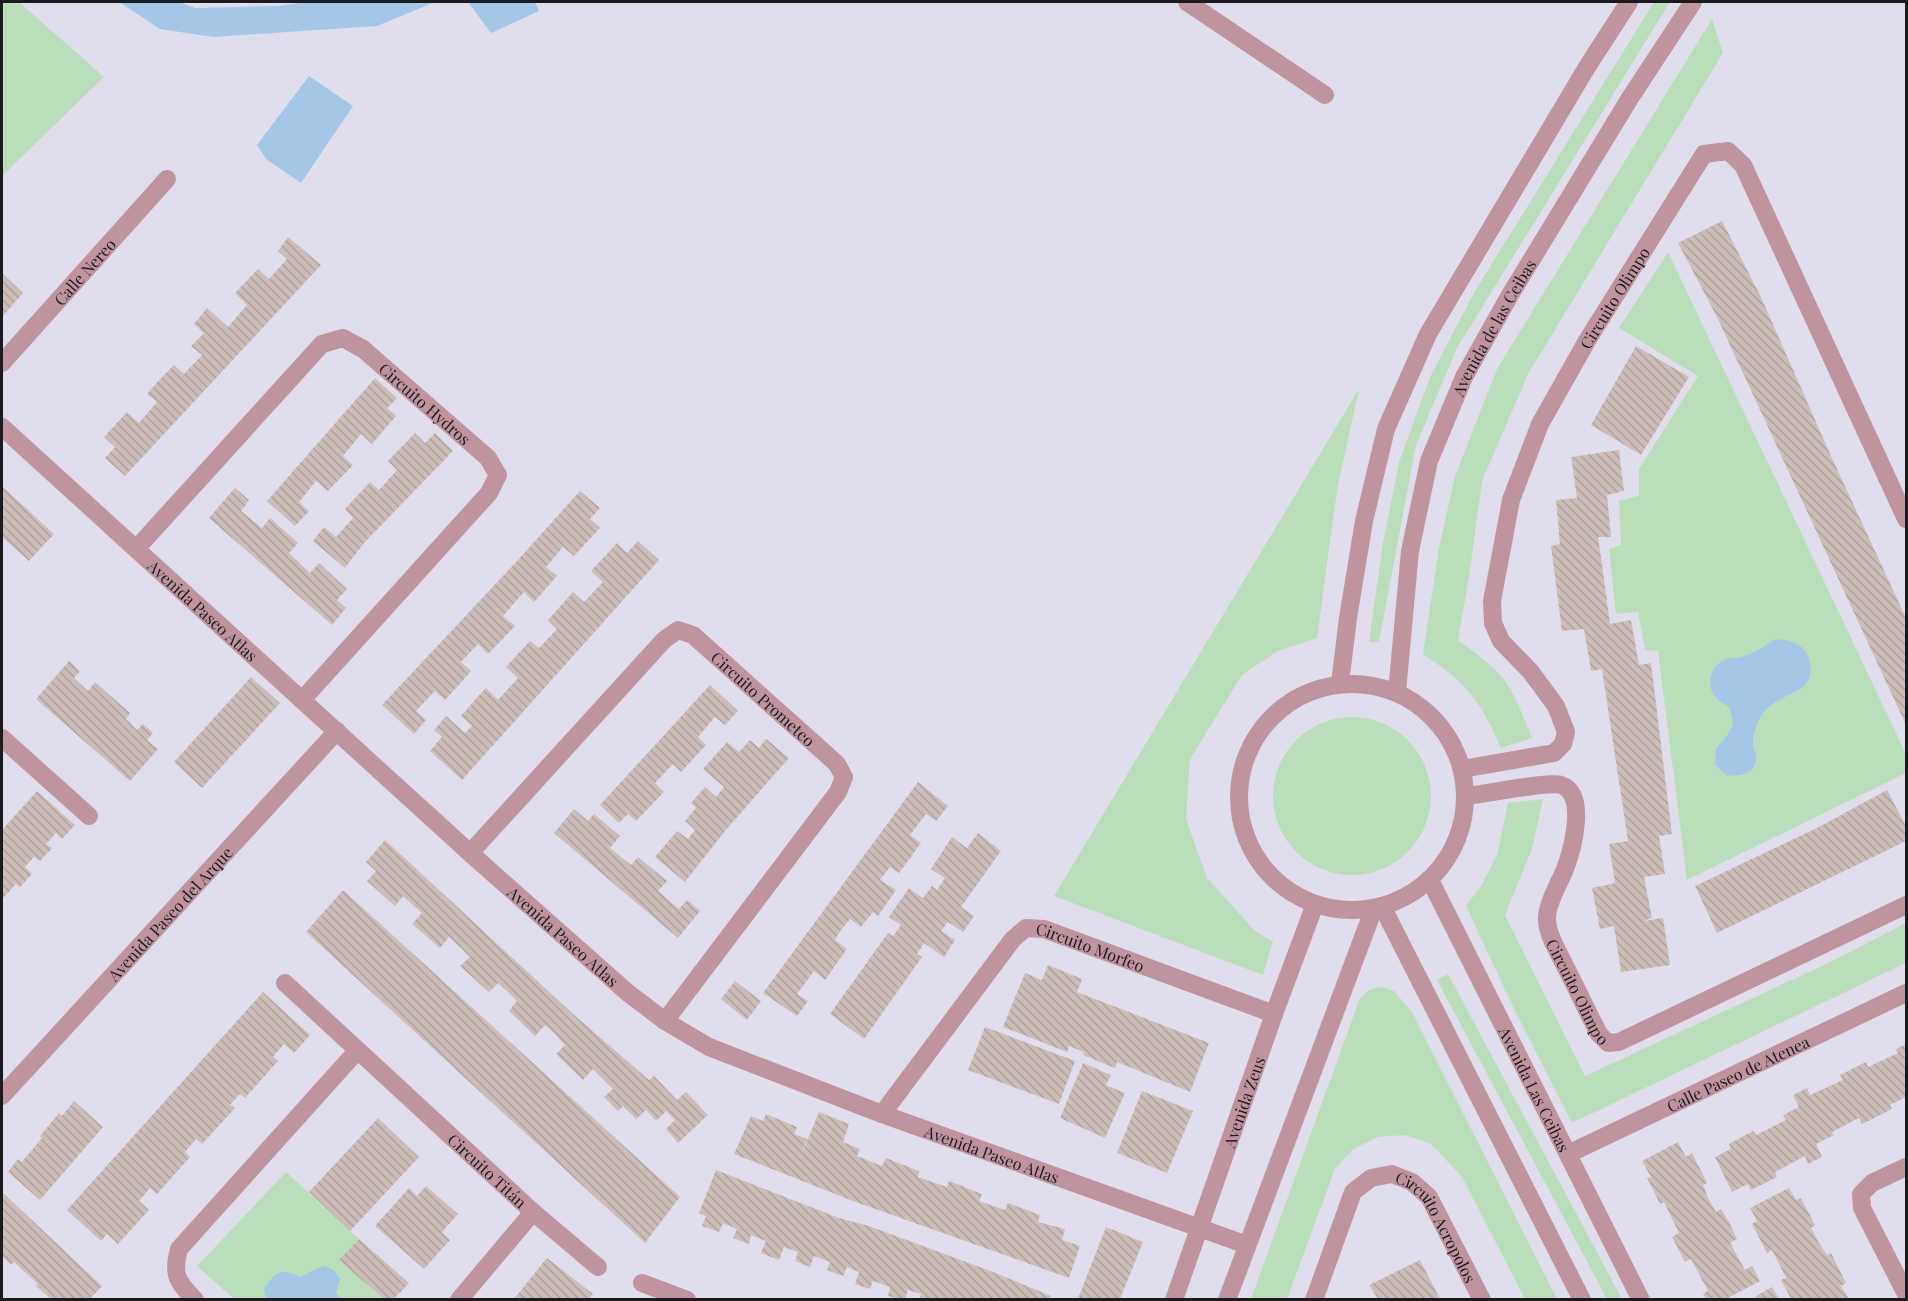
<svg xmlns="http://www.w3.org/2000/svg" width="1908" height="1301" font-family="'Playfair Display',serif">
	<style>
		.green { fill: #bbdeba }
		.water { fill: #a4c7e8 }
		.building { fill: url(#building-back-hatch) }
		.lines { fill: none; stroke-linecap: round; stroke-linejoin: round }
		.service { stroke: #bf949e; stroke-width: 18 }
		.minor { stroke: #bf949e; stroke-width: 18 }
		.tertiary { stroke: #bf949e; stroke-width: 18 }
		.labels { text-anchor: middle; dominant-baseline: central; stroke-width: 4.5; stroke-linejoin: round; paint-order: stroke }
		.street-label { font-size: 16px; fill: #1b1a1f; stroke: #edecf9 }
	</style>
	<defs>
		<pattern id="building-back-hatch" width="6" height="6" patternUnits="userSpaceOnUse" patternTransform="scale(1.5)"><rect width="6" height="6" fill="#cdbdb9"/><path d="M-1 5l2 2M0 0l6 6M5-1l2 2" fill="none" stroke="#afa29f"/></pattern>
	</defs>
	<rect width="100%" height="100%" fill="#e0deec"/>
	<path class="green" d="M2,2H19L104,77L2,176Z
		M1654,2H1670L1457,348L1416,445L1379,642H1369L1383,543L1399,462L1430,377L1475,291Z
		M1712,19L1723,53L1528,374L1482,481L1469,577L1458,640C1475,653 1492,664 1505,681C1517,698 1524,719 1532,738L1501,748C1481,701 1466,682 1423,654L1439,548L1455,476L1497,369Z
		M1668,252L1906,754V773L1687,880L1658,651L1645,650L1638,612L1616,614L1609,549L1621,545L1619,501L1639,496V469L1698,376L1619,328Z
		M1359,389L1337,490L1317,638L1276,652L1242,675L1190,759L1186,819L1207,878L1256,932L1273,941L1263,975L1054,896Z
		M1273 796a79 79 0 1 1 158 0a79 79 0 1 1-158 0Z
		M1543,799L1532,849L1505,915L1585,1076L1826,964L1906,923V963L1572,1123L1514,1009L1466,906L1481,886L1497,855L1508,803Z
		M1448,974L1622,1299H1607L1437,980Z
		M1381,987L1394,991L1412,1012L1557,1299H1525L1462,1177L1431,1144L1405,1135L1378,1137L1353,1149L1335,1169L1287,1299H1251L1360,998L1369,990Z
		M286,1172L359,1239L340,1260L384,1299H234L197,1266Z"/>
	<path class="water" d="M119,2H179L195,8L276,6L308,2H435L377,26L213,37L160,29Z
		M468,2H535L539,11L491,33Z
		M309,76L353,106L301,183L266,159L257,145Z
		M1776,639C1790,640 1800,642 1807,654C1812,662 1812,678 1805,685C1794,695 1773,699 1763,713C1757,722 1753,733 1753,743C1753,748 1756,752 1756,757C1757,774 1739,777 1726,775L1715,764L1716,749L1726,737L1733,725L1730,708C1725,704 1718,701 1715,696C1705,684 1711,666 1724,660C1730,657 1736,659 1742,657C1755,652 1765,646 1776,639Z
		M324,1266L334,1270L340,1279L336,1293L341,1299H266L264,1289C275,1272 281,1267 300,1277C309,1274 314,1268 324,1266Z"/>
	<path class="building" d="M1722,221L1760,295L1831,456L1906,618V725L1717,317L1678,243Z
		M288,237L321,265L125,476L105,458L115,447L104,437L127,412L139,423L157,402L147,394L161,378L174,365L184,374L202,355L191,346L204,333L194,324L207,308L228,327L247,305L235,293L258,269L269,279L287,259L278,251Z
		M2,273L23,293L2,317Z
		M1636,346L1689,377L1641,455L1591,425Z
		M375,378L397,398L387,408L396,416L372,444L361,434L343,456L353,465L328,491L316,481L299,502L309,511L295,526L267,501Z
		M415,433L425,443L435,433L453,451L364,543L345,568L313,541L324,527L336,537L353,518L345,509L370,482L379,490L397,470L388,461Z
		M1619,450L1624,491L1607,495L1611,537H1598L1604,579L1610,624L1631,620L1639,665L1651,663L1672,834L1659,836L1665,874L1644,877L1652,918L1644,921L1663,918L1670,965L1621,972L1614,926L1600,929L1592,888L1615,883L1609,844L1628,841L1602,669L1591,671L1584,629L1562,631L1551,546L1560,544L1556,500L1577,498L1571,457Z
		M2,486L54,534L29,561L2,537Z
		M235,488L249,500L241,511L262,528L270,518L298,543L289,553L310,573L319,563L347,589L337,600L346,608L332,625L209,518Z
		M580,491L600,508L590,519L600,528L574,556L563,547L546,567L557,576L534,602L524,592L503,616L515,626L488,654L478,644L461,662L471,671L458,686L445,700L435,691L416,711L426,720L414,734L382,705L517,561Z
		M638,541L659,560L462,780L430,751L442,737L434,730L446,716L465,733L472,726L461,716L474,701L486,688L498,700L518,678L506,667L530,641L539,648L557,629L548,620L573,592L584,602L603,582L591,571L617,543L627,553Z
		M69,661L80,671L74,678L88,691L95,682L130,713L126,719L137,730L143,724L153,733L147,740L158,749L130,781L36,699Z
		M251,677L280,703L202,788L174,762Z
		M710,685L738,711L725,725L715,717L698,737L706,745L681,772L673,764L655,783L664,792L636,821L628,814L619,823L600,805Z
		M766,739L789,758L725,831L685,882L655,857L677,831L688,839L695,830L685,821L696,808L691,803L705,787L716,797L724,787L703,769L727,742L739,752L750,740L759,748Z
		M918,782L948,806L936,821L926,814L910,835L921,843L911,857L899,873L890,867L880,880L896,890L878,916L873,912L861,927L850,919L841,930L835,940L847,949L825,980L814,971L806,982L797,994L808,1001L797,1016L763,993Z
		M1887,790L1906,826V841L1717,933L1695,886L1819,827Z
		M37,791L75,825L62,839L56,833L46,844L52,848L40,861L34,857L25,867L32,874L20,887L16,884L2,899V830Z
		M574,809L588,821L594,814L620,836L610,848L631,865L638,857L667,881L658,891L679,909L687,900L700,911L678,938L554,833Z
		M978,833L1001,851L961,907L974,916L963,932L948,922L941,931L955,940L944,957L924,943L917,954L922,957L864,1039L830,1014L888,933L893,936L901,925L889,917L909,888L923,898L932,886L937,890L945,878L931,869L952,837L967,848Z
		M385,840L573,1014L649,1080L654,1076L677,1100L686,1092L708,1115L678,1143L666,1129L675,1120L666,1111L656,1121L646,1110L636,1119L623,1106L618,1111L604,1097L613,1089L593,1069L583,1080L556,1054L565,1045L555,1034L545,1025L535,1036L509,1011L517,1001L509,993L498,983L489,992L460,966L470,957L463,950L449,937L440,948L412,924L422,913L413,905L403,896L395,906L367,881L376,871L366,862Z
		M343,890L680,1197L645,1243L306,932Z
		M1048,965L1082,979L1077,992L1209,1043L1190,1092L1117,1062L1115,1068L1083,1055L1084,1052L1069,1046L1067,1052L1003,1027L1025,973L1042,980Z
		M735,981L761,1001L747,1020L721,999Z
		M263,992L310,1035L294,1053L284,1044L273,1057L278,1061L245,1098L240,1094L230,1105L235,1108L202,1144L196,1139L185,1152L190,1157L157,1194L150,1188L139,1201L149,1210L118,1244L107,1234L101,1241L67,1210Z
		M985,1027L1075,1061L1059,1104L968,1070Z
		M1906,1044V1097L1890,1105L1892,1109L1862,1124L1859,1118L1832,1132L1834,1135L1816,1144L1822,1157L1808,1164L1805,1156L1775,1172L1777,1177L1751,1190L1748,1184L1732,1192L1715,1157L1731,1149L1729,1144L1753,1131L1756,1135L1786,1120L1783,1115L1799,1107L1793,1095L1807,1088L1810,1095L1828,1087L1843,1080L1840,1075L1866,1062L1868,1067L1898,1053L1896,1049Z
		M1083,1063L1111,1075L1106,1085L1125,1093L1105,1138L1060,1118Z
		M1142,1091L1193,1111L1167,1173L1117,1153Z
		M74,1101L103,1127L40,1200L8,1172L18,1159L22,1162L42,1138L40,1136L50,1124L59,1113L62,1116Z
		M819,1112L849,1124L843,1142L860,1149L857,1156L882,1166L886,1158L919,1171L918,1177L947,1187L949,1181L982,1194L979,1201L1005,1210L1008,1203L1040,1215L1038,1222L1065,1229L1062,1240L1080,1246L1069,1278L853,1201L734,1154L751,1116L763,1121L766,1114L797,1127L794,1134L807,1139L801,1156Z
		M378,1118L419,1157L350,1231L309,1192Z
		M1678,1142L1686,1157L1692,1153L1707,1183L1703,1185L1708,1198L1716,1212L1721,1209L1729,1222L1737,1239L1730,1243L1745,1270L1752,1266L1760,1281L1726,1299H1706L1703,1294L1708,1291L1691,1259L1685,1262L1672,1237L1679,1233L1664,1202L1660,1204L1647,1178L1651,1177L1642,1161Z
		M716,1170L839,1218L869,1226L993,1272L1051,1296L1050,1299H919L921,1294L908,1290L905,1299H898L888,1296L890,1287L873,1281L870,1289L855,1284L859,1272L847,1267L843,1276L827,1270L830,1262L814,1256L810,1267L795,1261L798,1252L784,1247L779,1260L761,1253L766,1241L751,1235L749,1244L733,1238L737,1229L723,1223L719,1232L702,1226L706,1216L699,1213Z
		M426,1186L458,1214L442,1232L450,1240L424,1269L375,1226L409,1188L417,1196Z
		M1789,1188L1796,1200L1801,1198L1815,1225L1811,1228L1819,1243L1827,1255L1831,1253L1846,1283L1841,1286L1849,1299H1791L1789,1295L1781,1280L1786,1278L1772,1250L1767,1253L1752,1224L1757,1221L1750,1208Z
		M2,1192L102,1286L90,1299H51L36,1286L38,1284L27,1274L14,1262L11,1265L2,1256Z
		M1106,1227L1143,1242L1120,1299H1078Z
		M359,1239L409,1283L394,1299H384L339,1260Z
		M547,1258L593,1294L589,1299H514Z
		M1420,1260L1440,1299H1378L1369,1285Z
		M1772,1287L1779,1299H1757L1756,1296Z"/>
	<g class="lines">
		<path class="service" d="M1187,2L1325,95"/>
		<g class="minor">
			<path id="s1" d="M2,363L167,179"/>
			<path id="s2" d="M2,427L470,853L628,993L665,1021L709,1047L882,1114L1247,1245"/>
			<path id="s3" d="M136,549L322,344L343,338L363,349L488,458L498,475L489,493L302,700"/>
			<path d="M2,738L89,816"/>
			<path id="s4" d="M1462,769L1554,753L1563,744L1566,732L1556,706L1531,672L1501,641L1493,623L1492,601L1511,500L1540,424L1588,339L1704,154L1728,151L1743,165L1906,519"/>
			<path id="s5" d="M1466,796C1484,794 1548,781 1561,785C1588,794 1572,851 1565,869C1559,884 1546,905 1547,921C1548,936 1558,951 1564,964C1576,987 1587,1011 1599,1034L1608,1043L1619,1042L1906,905"/>
			<path id="s6" d="M470,853L664,640L678,630L693,635L837,764L844,777L838,792L665,1021"/>
			<path id="s7" d="M285,983L533,1212L598,1267"/>
			<path id="s8" d="M2,1096L337,731"/>
			<path id="s9" d="M882,1114L1013,939L1026,928L1044,929L1274,1014"/>
			<path id="s10" d="M1568,1154L1906,993"/>
			<path d="M1906,1167L1872,1183L1861,1194L1862,1208L1906,1294"/>
			<path d="M642,1283L687,1300"/>
			<path d="M195,1300C177,1281 172,1275 179,1249L357,1051"/>
			<path d="M459,1300L533,1212"/>
			<path id="s11" d="M1314,1300L1353,1192L1371,1178L1392,1174L1412,1182L1429,1197L1482,1300"/>
		</g>
		<g class="tertiary">
			<path d="M1340,683L1348,618L1364,521L1386,429L1428,334L1587,67L1629,2"/>
			<circle cx="1352" cy="797" r="113"/>
			<path id="s12" d="M1397,692L1410,551L1429,461L1464,377L1510,295L1630,98L1693,2"/>
			<path id="s13" d="M1430,880L1641,1300"/>
			<path d="M1382,906L1582,1300"/>
			<path id="s14" d="M1174,1300L1274,1014L1315,904"/>
			<path d="M1227,1300L1374,908"/>
		</g>
	</g>
	<g class="labels">
		<g class="street-label">
			<text stroke="none"><textPath href="#s1" startOffset="123">Calle Nereo</textPath></text>
			<text stroke="none"><textPath href="#s4" startOffset="604">Circuito Olimpo</textPath></text>
			<text stroke="none"><textPath href="#s12" startOffset="382">Avenida de las Ceibas</textPath></text>
			<text stroke="none"><textPath href="#s3" startOffset="404">Circuito Hydros</textPath></text>
			<text stroke="none"><textPath href="#s2" startOffset="272">Avenida Paseo Atlas</textPath></text>
			<text stroke="none"><textPath href="#s6" startOffset="416">Circuito Prometeo</textPath></text>
			<text stroke="none"><textPath href="#s8" startOffset="248">Avenida Paseo del Arque</textPath></text>
			<text stroke="none"><textPath href="#s2" startOffset="758">Avenida Paseo Atlas</textPath></text>
			<text stroke="none"><textPath href="#s9" startOffset="303">Circuito Morfeo</textPath></text>
			<text stroke="none"><textPath href="#s5" startOffset="320">Circuito Olimpo</textPath></text>
			<text stroke="none"><textPath href="#s10" startOffset="188">Calle Paseo de Atenea</textPath></text>
			<text stroke="none"><textPath href="#s13" startOffset="234">Avenida Las Ceibas</textPath></text>
			<text stroke="none"><textPath href="#s14" startOffset="210">Avenida Zeus</textPath></text>
			<text stroke="none"><textPath href="#s2" startOffset="1244">Avenida Paseo Atlas</textPath></text>
			<text stroke="none"><textPath href="#s7" startOffset="276">Circuito Titán</textPath></text>
			<text stroke="none"><textPath href="#s11" startOffset="231">Circuito Acropolos</textPath></text>
		</g>
	</g>
	<rect width="1908" height="1301" fill="none" stroke="#1b1a1f" stroke-width="6"/>
</svg>
